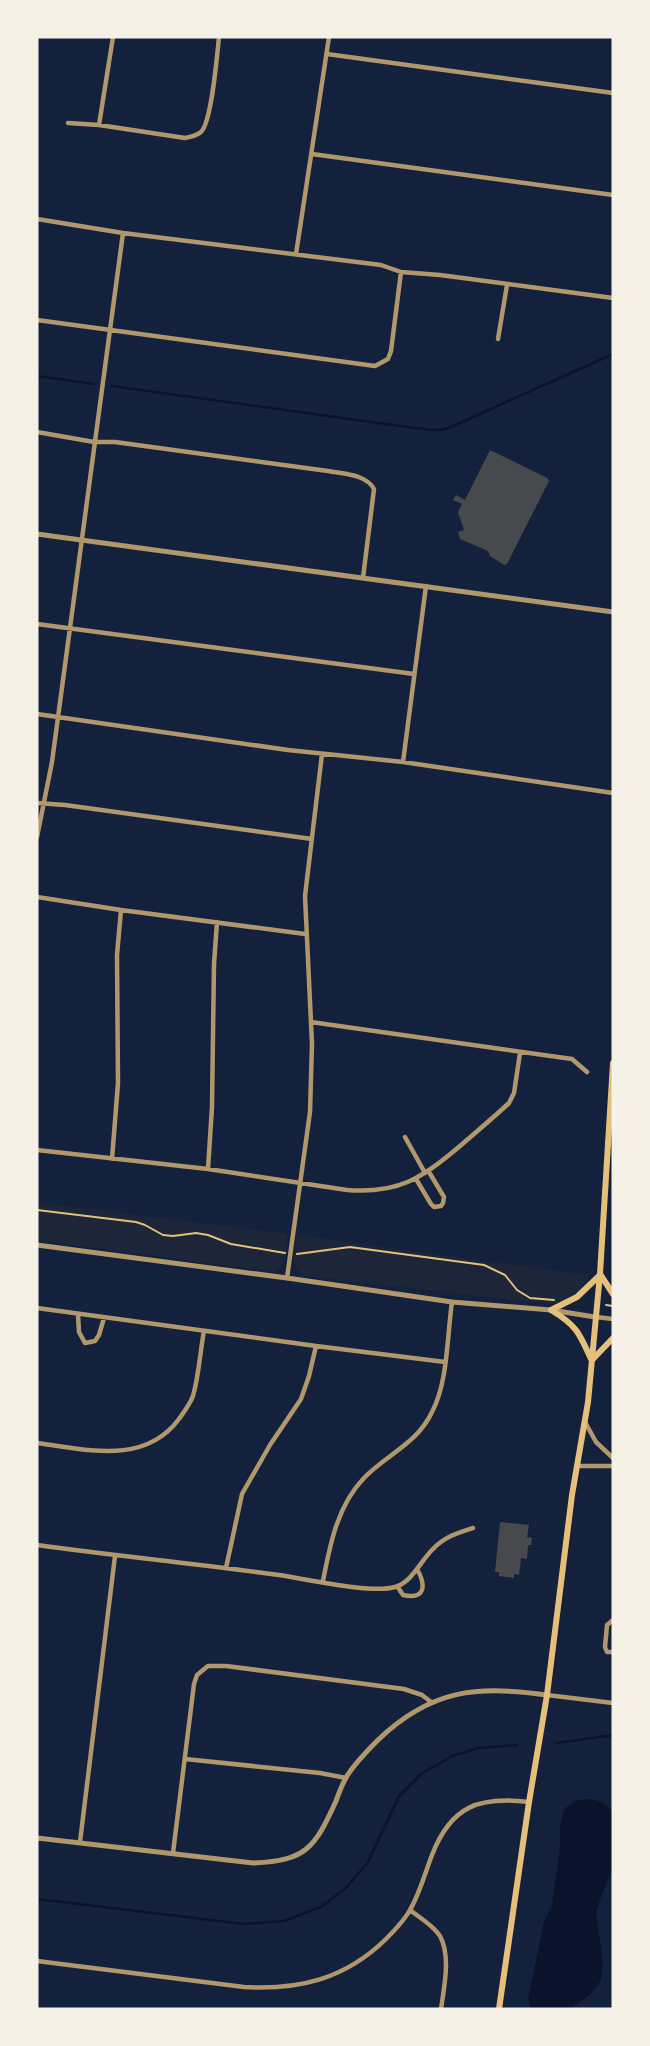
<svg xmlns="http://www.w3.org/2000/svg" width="650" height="2046" font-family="'Alegreya Sans',sans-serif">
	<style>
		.green { fill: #1d2539 }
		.water { fill: #0b132b }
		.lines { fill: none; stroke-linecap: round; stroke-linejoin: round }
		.stream { stroke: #0b132b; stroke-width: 2.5 }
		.building { fill: #48494c }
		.path { stroke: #e5c07b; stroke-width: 2 }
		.minor { stroke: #b1986c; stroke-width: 4.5 }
		.tertiary { stroke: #b1986c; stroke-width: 5 }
		.primary { stroke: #e5c07b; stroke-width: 6 }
	</style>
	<rect width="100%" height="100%" fill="#14213d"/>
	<path class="green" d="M37,1202L287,1234C286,1248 288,1265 274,1272L37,1240Z
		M297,1235L589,1275C581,1292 571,1301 552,1304L305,1276C288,1267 295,1251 297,1235Z"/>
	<path class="water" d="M590,1799L603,1802L613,1812V1869L603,1891L596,1912L603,1963L601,1980L592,1993L570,2009H531L528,1999L544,1922L552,1905L560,1846V1826L564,1809L575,1801Z"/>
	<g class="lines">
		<path class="stream" d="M37,376L94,384
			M112,386L430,430H442L453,426L613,354
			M557,1743L613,1735
			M37,1899L244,1924L284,1921L321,1907L346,1888L368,1862L399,1796L421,1774L452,1756L479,1748L517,1745"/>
	</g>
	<path class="building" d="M490,450L547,478L549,481L507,564L504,565L490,556L488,551L460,539L458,532L464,530L458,512L462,504L453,500L456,495L465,500Z
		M500,1522L529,1525L527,1537L532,1538L531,1545H528L527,1559L521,1558L519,1575L514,1574V1578L499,1576V1572H495Z"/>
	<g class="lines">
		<path class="path" d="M37,1210L136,1222L145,1225L163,1235L173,1236L196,1233L208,1235L231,1244L285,1253
			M297,1254L350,1247L484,1265L505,1275L517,1290L530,1298L554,1300
			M606,1305L613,1306"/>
		<path class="minor" d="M327,54L613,93
			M68,123L99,125L185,138C191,137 196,136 201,132C212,121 217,55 219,37
			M99,125L113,37
			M312,154L613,195
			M37,219L123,233L381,265L401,272L440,275L613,298
			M296,254L329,37
			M37,320L375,366L388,359L391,351L401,272
			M498,339L507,285
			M37,432L94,442H115L328,471C343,474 366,474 374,489L363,578
			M37,624L414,674
			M37,714L288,750L403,762L613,793
			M403,762L426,586
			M37,803L65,805L312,839
			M37,837L52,762L123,233
			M37,897L121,910L305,934
			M311,1022L572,1059L587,1072
			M405,1137L425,1173
			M37,1150L208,1169L347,1190C399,1194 422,1178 460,1146C476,1132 493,1118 509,1103L514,1093L520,1053
			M112,1159L118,1083L117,955L121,910
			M208,1169L212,1107L214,964L217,922
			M416,1179L431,1204L434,1207L441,1206L443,1203L444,1197L429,1172
			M287,1278L310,1112L312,1044L305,896L322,754
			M37,1308L316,1346L445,1362
			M78,1315L79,1332L85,1343L95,1341L99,1335L104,1318
			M596,1317L613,1319
			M585,1422L596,1442L613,1458
			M37,1443C86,1449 144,1466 179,1419C184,1412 190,1404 193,1396C199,1375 200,1352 204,1331
			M577,1466H613
			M37,1545C117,1556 199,1564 279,1575C307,1579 371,1594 395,1587C412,1582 420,1562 432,1550C444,1537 457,1533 473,1528
			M226,1568L242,1494L270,1445L301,1399L309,1376L316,1346
			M323,1581C330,1545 337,1506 364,1478C387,1454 417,1444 432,1412C448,1382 447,1336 452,1302
			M397,1586L403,1595C426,1600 426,1585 417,1569
			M613,1620L607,1625L605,1647L607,1652H613
			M547,1695L613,1703
			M185,1759L320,1773L346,1778
			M80,1842L115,1556
			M173,1853L194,1684L197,1675L208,1666H226L404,1689L422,1695L431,1702
			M410,1910C420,1918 433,1925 440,1936C451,1956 444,1988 441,2009
			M37,1961L244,1987C300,1990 345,1979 386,1939C395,1930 404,1921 410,1910C420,1893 425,1873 432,1855C451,1806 479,1796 529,1802"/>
		<path class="tertiary" d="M37,534L613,612
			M37,1245L287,1278L452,1302L551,1310L595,1317
			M37,1838L253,1863C307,1861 315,1847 336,1801C339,1793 342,1784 347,1776C355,1763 367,1751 378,1740C431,1689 478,1685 547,1695"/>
		<path class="primary" d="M600,1274L613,1294
			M551,1310C576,1325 579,1332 591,1359
			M551,1310L577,1297L599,1276
			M593,1359L613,1338
			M499,2009L529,1802L547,1695L572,1495L588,1402L600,1274L613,1063"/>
	</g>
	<rect width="650" height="2046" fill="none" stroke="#f6f1e7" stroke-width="77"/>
</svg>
